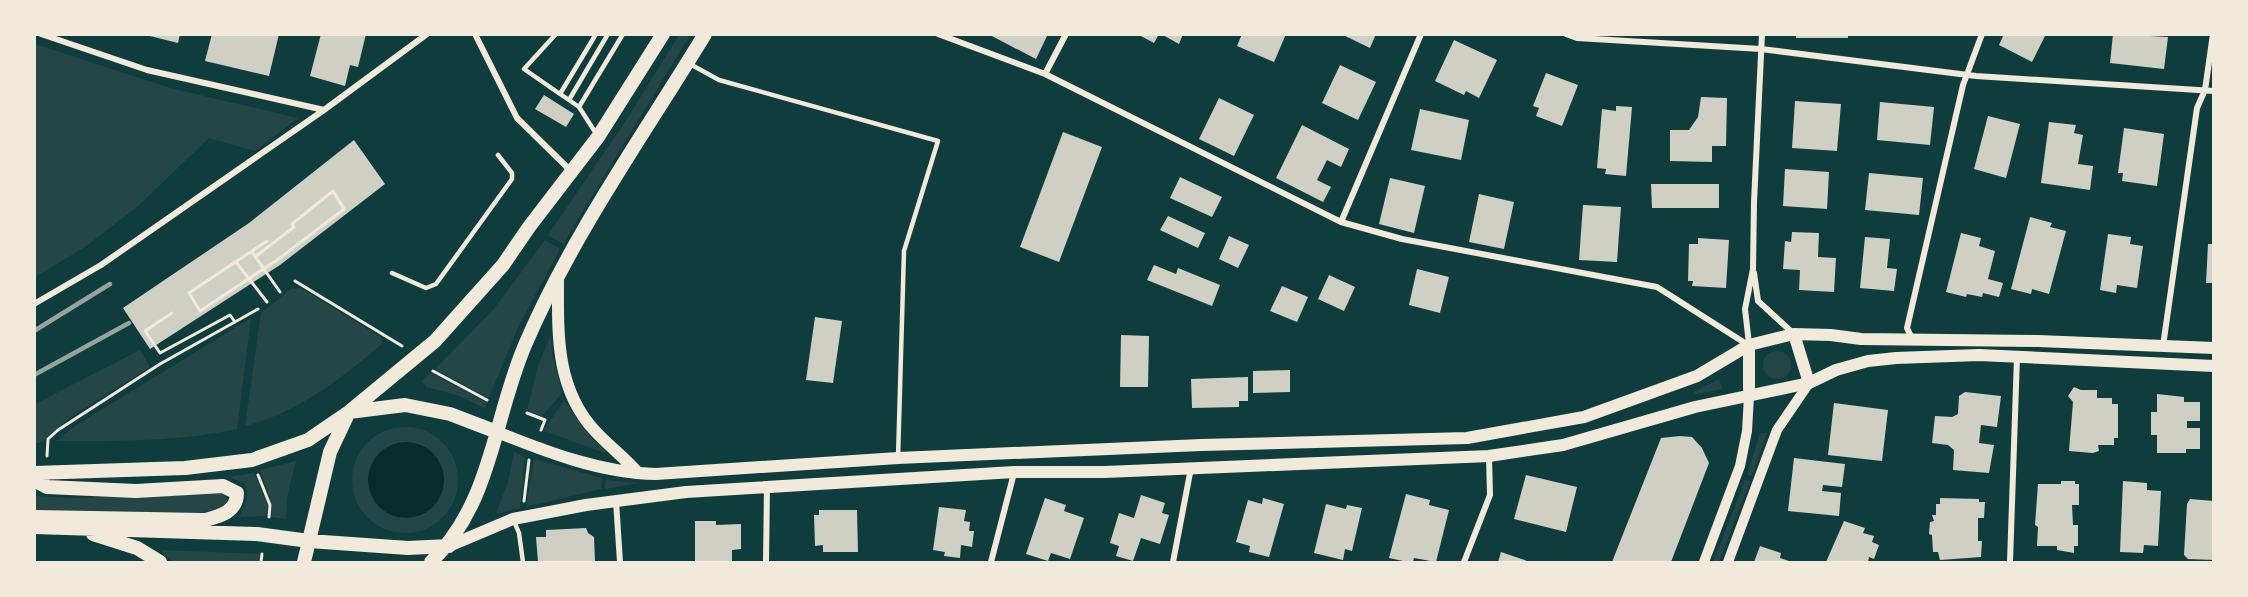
<svg xmlns="http://www.w3.org/2000/svg" width="2248" height="597" font-family="Signika,sans-serif">
	<style>
		.green { fill: #244646 }
		.water { fill: #0a2a2b }
		.building { fill: #cfcfc3 }
		.lines { fill: none; stroke-linecap: round; stroke-linejoin: round }
		.path { stroke: #f1e9da; stroke-width: 3 }
		.service { stroke: #f1e9da; stroke-width: 4.5 }
		.minor { stroke: #f1e9da; stroke-width: 6 }
		.tertiary { stroke: #f1e9da; stroke-width: 10 }
		.secondary { stroke: #f1e9da; stroke-width: 12 }
		.primary { stroke: #f1e9da; stroke-width: 14 }
		.rail { stroke: #97a49c; stroke-width: 4.5 }
	</style>
	<rect width="100%" height="100%" fill="#0f3d3e"/>
	<path class="green" d="M679,35H690L563,244L548,235L625,122Z
		M35,44L170,88L298,118L255,151L209,138L138,206L85,247L35,277Z
		M545,240L560,249L518,327L489,398L435,369L493,310Z
		M301,288L382,338L383,343C342,378 299,412 245,426L261,313L291,289Z
		M251,318L237,429C177,442 117,441 56,441L75,426Z
		M551,334L552,353L562,393L542,416L527,410L538,366Z
		M140,350L150,367L72,416L40,443H35V404Z
		M1763 365a14 14 0 1 1 28 0a14 14 0 1 1-28 0Z
		M431,373L487,403L485,408L457,395L426,387L422,381Z
		M1719,379L1722,389L1694,395V392Z
		M564,400L591,438L606,450L605,453L544,431Z
		M352 480a53 53 0 1 1 106 0a53 53 0 1 1-106 0Z
		M1760,433H1767L1752,476L1747,475Z
		M514,452L525,457L520,508L496,514L508,482Z
		M534,459L602,478L601,489L526,507Z
		M296,461L287,498L286,519L271,517L272,505L260,470Z
		M254,473L268,505L265,516L239,517C245,505 250,497 245,484L229,477Z
		M606,480L639,483L605,489Z
		M1745,480L1750,481L1719,562H1713Z
		M222,492L228,500C222,510 214,510 204,512H35L34,496L76,498Z
		M160,550L260,554L259,562H173Z"/>
	<path class="water" d="M368 480a38 38 0 1 1 76 0a38 38 0 1 1-76 0Z"/>
	<path class="building" d="M142,34H180L178,43Z
		M212,34H279L269,76L205,61Z
		M321,34H366L358,67L350,65L345,86L310,76Z
		M988,34H1048L1036,59Z
		M1137,34H1159L1154,43Z
		M1161,34H1183L1179,44Z
		M1242,34H1286L1274,62L1237,46Z
		M1341,34H1376L1370,48Z
		M1796,34H1848V38H1796Z
		M2004,34H2046L2032,62L1999,45Z
		M2113,34L2168,37L2164,69L2110,63Z
		M1454,40L1497,60L1479,98L1466,91L1464,95L1435,81Z
		M1340,65L1376,82L1358,120L1322,103Z
		M1546,73L1578,85L1562,126L1536,116L1539,108L1533,106Z
		M544,95L574,114L566,127L535,109Z
		M1701,97L1727,98L1726,146H1712V162L1670,161V130H1689L1698,117Z
		M1219,98L1254,115L1234,156L1199,139Z
		M1795,101L1841,104L1837,151L1792,148Z
		M1880,102L1934,107L1930,145L1877,140Z
		M1616,106L1632,107L1626,176L1605,174L1606,169L1597,168L1602,109L1616,111Z
		M1420,109L1469,120L1461,160L1411,150Z
		M1988,116L2020,124L2006,178L1974,169Z
		M2049,122L2076,125L2074,133L2083,135L2078,164L2093,166L2090,190L2041,183Z
		M1302,125L1349,149L1341,167L1327,160L1317,180L1331,187L1323,202L1276,178Z
		M2124,128L2164,134L2157,186L2122,181L2123,173H2118Z
		M1063,132L1102,147L1059,262L1020,247Z
		M354,140L385,184L280,265L150,349L123,308L249,223Z
		M1785,169L1829,172L1827,209L1783,206Z
		M1869,173L1923,178L1919,215L1865,210Z
		M1180,177L1222,197L1212,217L1170,198Z
		M1390,178L1425,186L1414,233L1379,224Z
		M1651,184H1719V208H1652Z
		M1479,194L1514,202L1504,249L1469,242Z
		M1583,205L1621,207L1617,262L1579,260Z
		M1168,216L1205,233L1198,248L1160,230Z
		M2030,217L2052,223L2050,227L2066,231L2049,294L2032,289L2031,294L2011,289Z
		M1792,232L1819,233L1818,257L1836,258L1834,292L1799,290L1800,270L1783,269L1785,241L1791,242Z
		M1961,233L1981,238L1979,246L1995,251L1988,279L2003,283L1999,297L1983,293L1982,297L1967,294L1966,297L1946,292Z
		M2108,234L2131,237L2130,244L2143,246L2137,288L2117,285L2116,293L2100,290Z
		M1229,236L1249,245L1238,268L1219,259Z
		M1865,237L1890,239L1887,268L1897,269L1894,291L1860,288Z
		M1698,238L1729,240L1726,288L1692,286L1693,281H1688L1689,244H1698Z
		M2208,244H2214V283H2206Z
		M1154,265L1176,274L1178,268L1220,285L1212,306L1147,280Z
		M1417,269L1449,277L1440,313L1409,305Z
		M1329,275L1355,287L1344,311L1318,299Z
		M1282,286L1308,297L1297,322L1270,311Z
		M815,317L842,321L833,383L806,380Z
		M1121,335L1149,336L1148,387H1120Z
		M1290,370V392L1253,393V371Z
		M1248,377V401H1239V407L1192,408L1191,379Z
		M2074,387L2081,390H2097V398H2112V404H2118V438H2114V445H2098L2099,451L2093,453L2069,451L2073,402L2068,396Z
		M1965,392L2001,396L1997,427L1981,425L1979,443L1994,445L1989,473L1953,470L1954,450L1948,445L1932,443L1935,416L1952,417L1958,414L1959,396Z
		M2157,394L2184,397V402H2200V421H2187V428H2200V449H2186V453H2157V435H2151V412H2157Z
		M1834,403L1888,410L1882,461L1828,455Z
		M1680,436L1692,437L1702,448L1709,463L1671,562H1612L1661,438Z
		M1794,458L1845,464L1842,487L1823,485L1822,491L1841,493L1839,516L1788,511Z
		M1526,475L1577,487L1566,532L1514,519Z
		M2061,481H2075V484H2079V505H2072L2073,525H2078V546H2074V553L2057,550V546H2037L2038,527L2035,525L2038,484H2061Z
		M2123,481L2147,483V490L2161,491L2158,546L2144,545L2143,553L2120,552Z
		M1406,494L1430,500L1429,505L1449,510L1436,562L1414,558L1413,562H1408L1389,558Z
		M1141,495L1165,503L1162,513L1169,515L1160,544L1141,538L1133,561L1116,556L1119,546L1110,543L1119,513L1134,518Z
		M1045,498L1066,505L1064,511L1084,518L1070,559L1051,553L1048,561L1026,554Z
		M1263,498L1284,504L1269,557L1249,552L1250,546L1236,542L1248,500L1262,504Z
		M1940,498L1979,499V502H1985L1984,518H1978V541H1982L1981,557L1940,560L1938,552H1933L1932,535L1929,534L1930,522L1934,521L1932,515H1936V504H1940Z
		M2190,499L2214,501V560L2188,559L2184,555L2187,504Z
		M1326,504L1346,509L1347,505L1362,508L1352,551L1345,549L1343,560L1314,553Z
		M939,507L966,510L964,521L970,522L969,531H974L972,547L961,545L960,558L944,556L945,552L933,550Z
		M819,510H857L858,552H823V545L815,546L814,515H819Z
		M695,521H716V525L741,524V549L732,550V562H695Z
		M1844,521L1865,528L1863,533L1874,536L1872,542L1879,545L1874,559L1869,557L1868,562H1826Z
		M586,528L588,533L594,537L595,562H538L536,537H546V530Z
		M1760,546L1781,553L1780,558L1792,562H1754Z
		M1501,552L1530,562H1498Z"/>
	<g class="lines">
		<path class="path" d="M252,252L280,292
			M255,257L294,227L292,224L333,191L344,209L280,258L200,311L189,293L267,241
			M236,262L267,302
			M295,281L402,346
			M172,313L145,331L160,353L230,315L235,322
			M433,371L487,400
			M527,413L545,420L541,430
			M47,456L48,439L58,430L160,364L258,309
			M258,475L270,505L269,517
			M524,501L529,460
			M261,562L262,554"/>
		<path class="service" d="M556,34L524,69L560,94
			M690,64L719,80L938,141L904,251L898,458
			M569,100L560,94L596,34
			M579,107L569,100L608,34
			M597,135L579,107L623,34
			M392,273L426,288L436,284L512,179V173L498,155
			M514,521L519,533L523,562"/>
		<path class="minor" d="M41,34L147,70L324,110L427,34
			M475,34L517,118L571,171
			M938,34L1045,74L1341,222L1402,239L1657,287L1748,345
			M1566,34L1577,38L1761,49L1976,76L2214,91
			M1045,74L1066,34
			M1341,222L1421,34
			M1754,273L1758,301L1794,334
			M34,304L101,265L324,110
			M1913,341L1907,328L1963,85L1982,34
			M1749,344L1745,309L1753,269L1754,202L1762,34
			M2163,346L2197,108L2205,90L2213,34
			M616,501L620,562
			M766,562L767,487
			M991,562L1014,473
			M1173,562L1191,468
			M1464,562L1490,495L1489,456
			M2010,562L2017,357"/>
		<path class="tertiary" d="M1704,562L1740,466L1747,431L1749,396
			M1728,562L1777,430L1809,383"/>
		<path class="secondary" d="M558,278C558,333 555,388 595,431C609,446 625,458 638,473
			M1794,334L1809,383
			M1749,345V396
			M497,432C547,452 601,473 656,474L898,458L1201,445L1467,438L1584,417L1697,376L1749,345L1794,334L1831,335L1861,339L2038,341L2214,348
			M449,546L513,519L586,505L686,492L1014,472H1105L1489,456L1563,445L1695,407L1809,383L1836,370L1868,361L1896,358L1979,355L2214,366"/>
		<path class="primary" d="M349,412L405,405L450,414L497,432
			M34,473L185,468L252,460L308,440L349,412L435,341L503,265L529,227L598,137L663,34
			M34,480L47,487L136,491L223,486L237,493C237,512 220,516 205,520L34,517
			M34,527L257,534L309,541L408,548L449,546
			M93,534L137,548L160,562
			M304,562L330,452L348,414
			M431,562C492,503 493,420 525,345C572,235 643,136 705,34"/>
		<path class="rail" d="M34,331L110,284
			M34,375L129,323"/>
	</g>
	<rect width="2248" height="597" fill="none" stroke="#f1e9da" stroke-width="72"/>
</svg>
